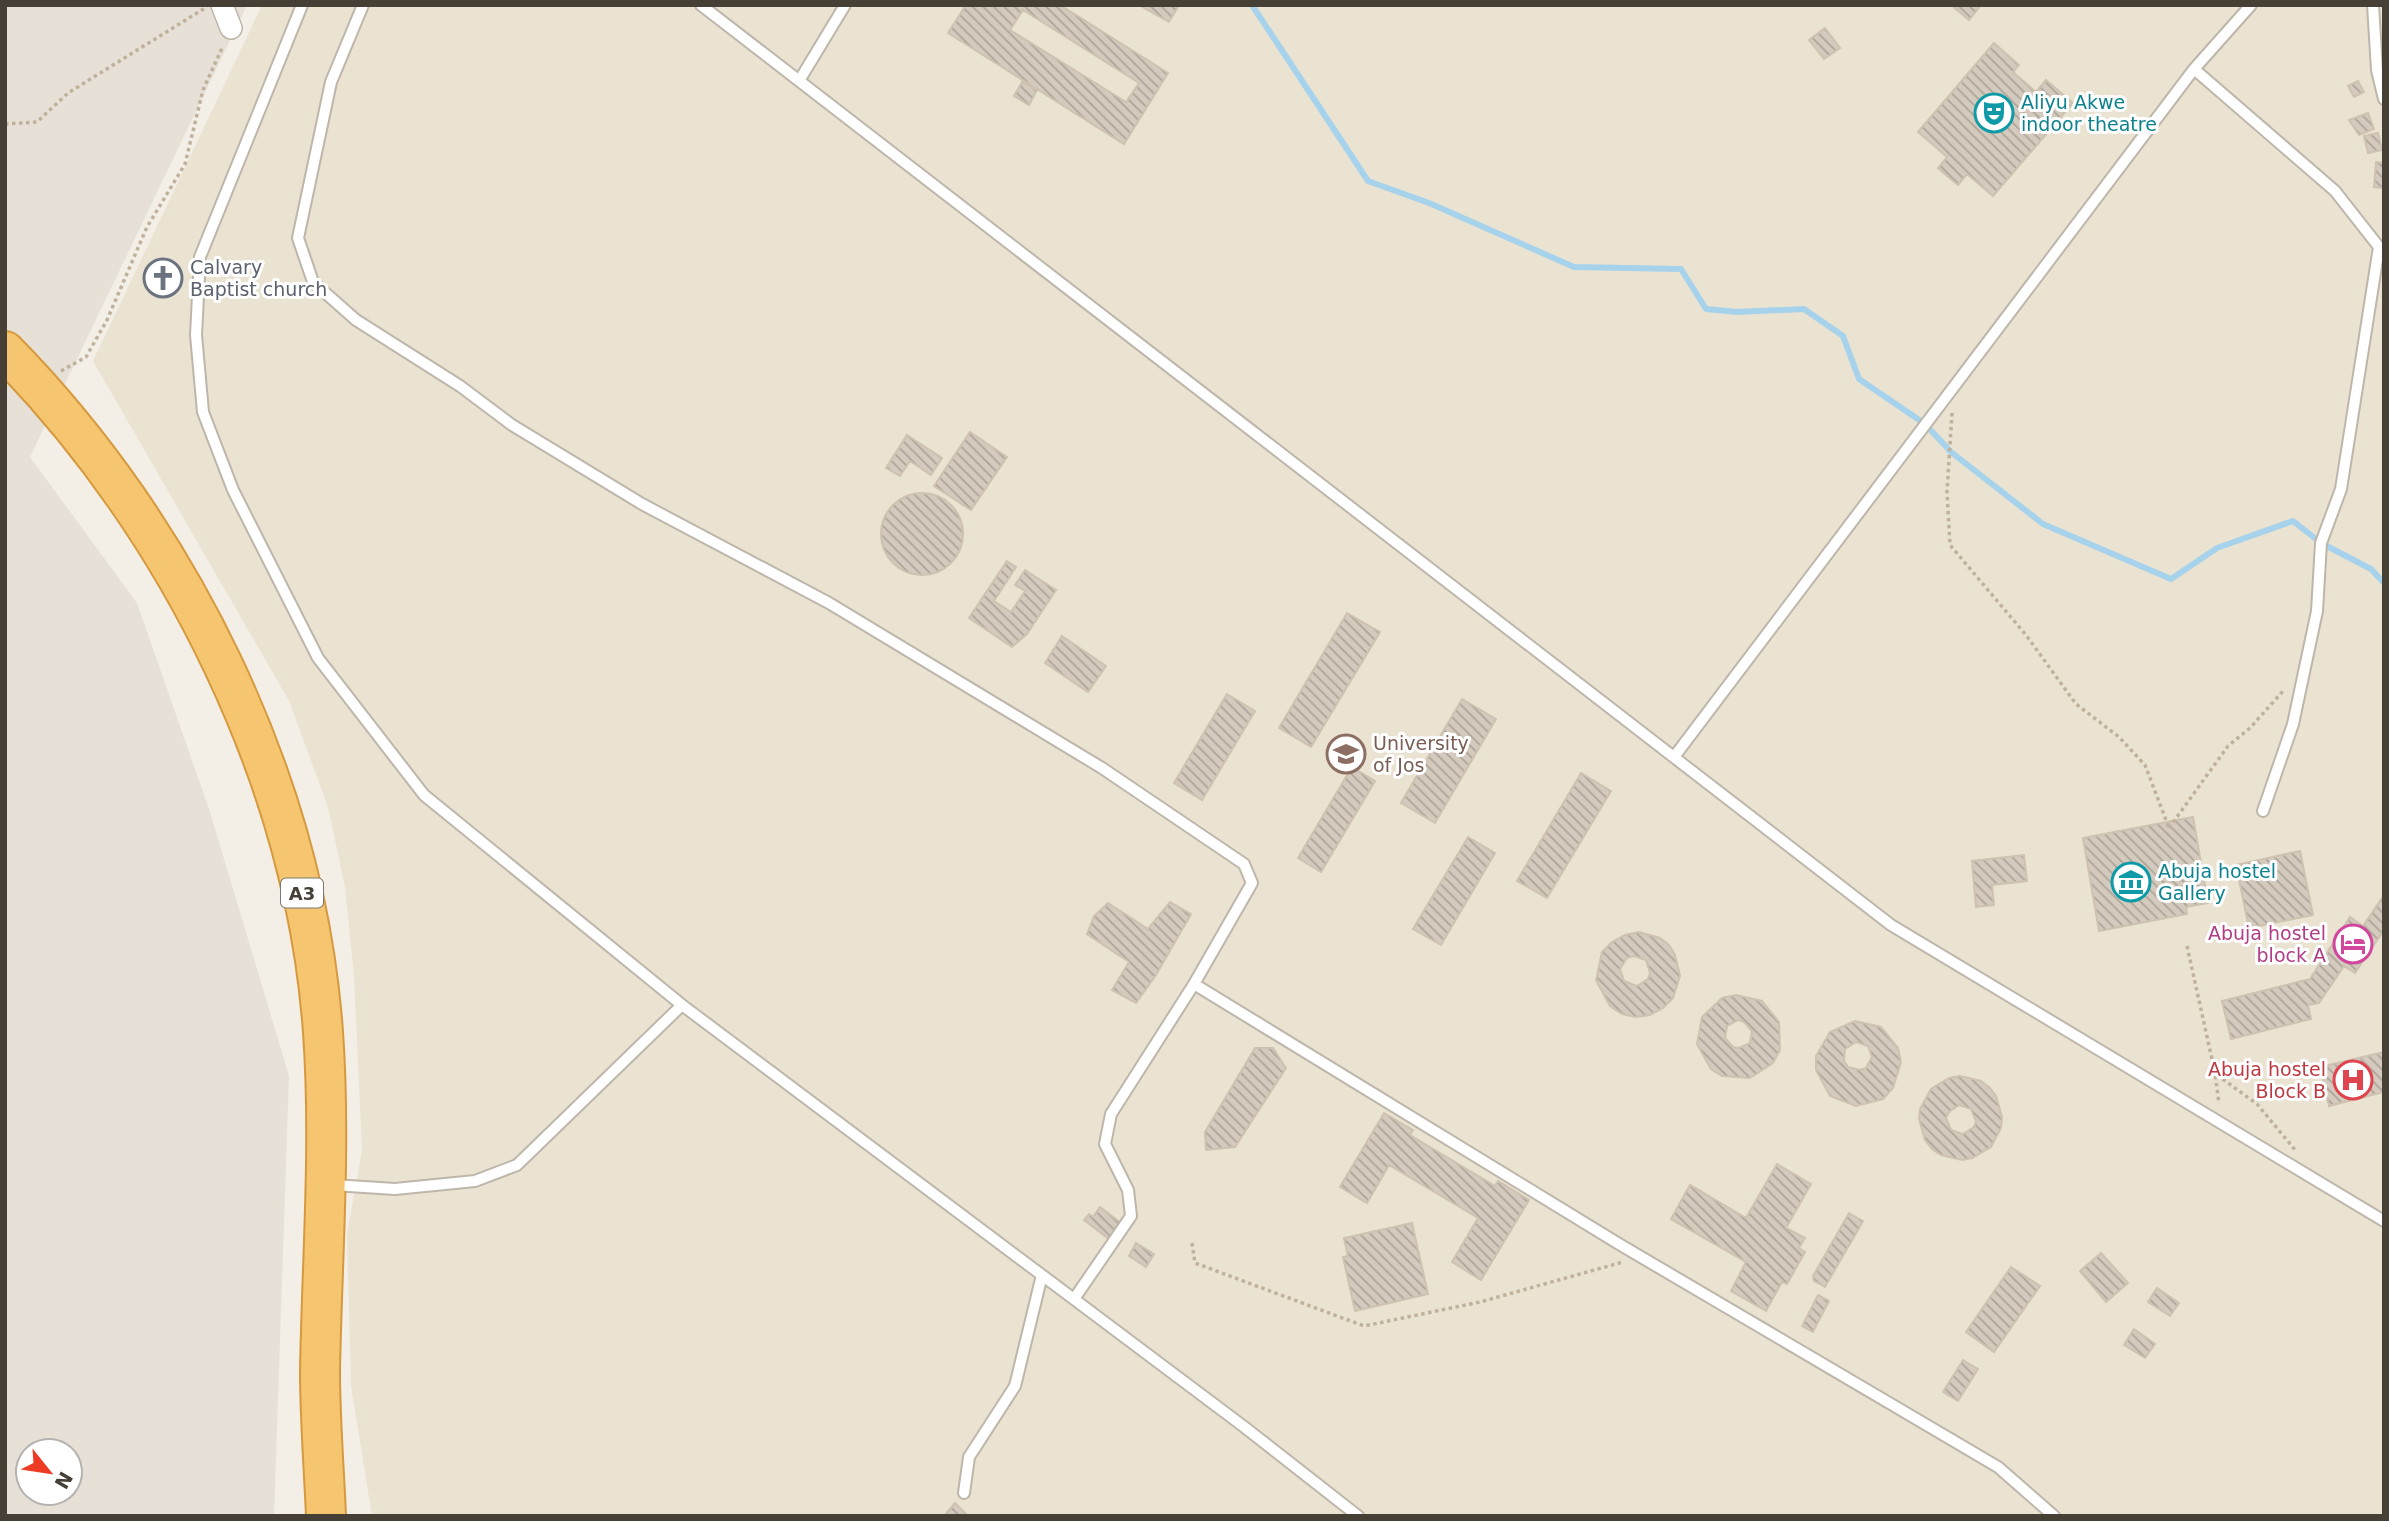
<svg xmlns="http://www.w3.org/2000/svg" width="2389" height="1521" font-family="'DejaVu Sans',sans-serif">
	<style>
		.residential { fill: #e6e0d6; fill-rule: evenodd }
		.education { fill: #ebe3d2 }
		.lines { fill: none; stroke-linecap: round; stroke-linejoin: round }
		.stream { stroke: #a7d2ec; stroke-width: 6 }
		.building { fill: url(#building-back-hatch); stroke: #cec2b1; stroke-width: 2; fill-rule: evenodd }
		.lane-casing { stroke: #beb6aa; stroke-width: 14 }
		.street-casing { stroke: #beb6aa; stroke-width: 24 }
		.highway-casing { stroke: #d5993f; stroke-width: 42 }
		.path { stroke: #bfb19c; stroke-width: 3.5; stroke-dasharray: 3.5 3.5; stroke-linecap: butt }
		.lane { stroke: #fff; stroke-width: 10 }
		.street { stroke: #fff; stroke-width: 21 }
		.highway { stroke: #f6c56f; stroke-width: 38 }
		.labels { text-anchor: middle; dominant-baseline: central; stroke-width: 6; stroke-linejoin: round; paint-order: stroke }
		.shield { fill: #fff; stroke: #7d7972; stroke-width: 2 }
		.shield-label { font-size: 18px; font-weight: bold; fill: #453f36 }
		.culture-label { font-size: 19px; fill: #0d838f; stroke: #fff; text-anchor: start }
		.worship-label { font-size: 19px; fill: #5b616d; stroke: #fff; text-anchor: start }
		.education-label { font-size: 19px; fill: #785e54; stroke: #fff; text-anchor: start }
		.hotel-label { font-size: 19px; fill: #b23c85; stroke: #fff; text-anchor: end }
		.health-label { font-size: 19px; fill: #be3a42; stroke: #fff; text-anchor: end }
	</style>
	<defs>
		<pattern id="building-back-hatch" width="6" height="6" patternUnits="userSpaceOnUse" patternTransform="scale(1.75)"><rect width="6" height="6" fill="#d4cabd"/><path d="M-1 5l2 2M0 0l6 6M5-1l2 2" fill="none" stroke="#aea59a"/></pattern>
	</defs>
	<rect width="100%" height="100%" fill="#f3efe7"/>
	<path class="residential" d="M5,5H247L30,457L137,603L209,809L289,1076L274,1516H5ZM28,1451H70V1493H28Z"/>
	<path class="education" d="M262,5H2384V1516H372L351,1386L347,1235L362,1150L354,977L345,887L328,807L289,701L93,361Z"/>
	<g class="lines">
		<path class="stream" d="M1252,5L1368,181L1429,203L1574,267L1681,269L1706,309L1737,312L1804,309L1843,336L1859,379L1925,424L1951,452L2043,524L2171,579L2217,548L2293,521L2321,543L2371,569L2384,583"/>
	</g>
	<path class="building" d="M966,5H1060L1168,73L1124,144L948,33ZM1023,10L1139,83L1126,102L1010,30Z
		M1139,5H1179L1169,22Z
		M1951,5H1981L1969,20Z
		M1825,28L1840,48L1824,59L1809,40Z
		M1994,43L2019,65L2013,72L2036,92L2046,80L2073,103L1993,196L1967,174L1958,185L1938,168L1947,157L1918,132Z
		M2358,81L2364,92L2354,97L2348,86Z
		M1022,82L1037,90L1029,105L1014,96Z
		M2368,113L2374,129L2359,135L2349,120Z
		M2378,133L2382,150L2368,153L2364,136Z
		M2376,162L2384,163V188L2374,187Z
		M970,432L1007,457L971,510L934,486Z
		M907,435L942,458L931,475L910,461L900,476L886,468Z
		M881 534a41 41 0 1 1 82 0a41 41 0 1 1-82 0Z
		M1007,561L1016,567L994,601L1011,612L1025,591L1015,585L1025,570L1056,590L1027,634L1012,647L969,618Z
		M1347,613L1380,632L1311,747L1279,728Z
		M1062,636L1106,666L1088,692L1045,663Z
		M1227,694L1255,711L1202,800L1174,783Z
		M1462,699L1496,719L1435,823L1401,803Z
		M1352,767L1375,781L1321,872L1298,858Z
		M1581,773L1611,791L1547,898L1517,881Z
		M2193,817L2208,903L2186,907L2187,914L2099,931L2083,838Z
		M1468,837L1495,853L1441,945L1413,929Z
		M2300,851L2313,915L2249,928L2236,865Z
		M2024,855L2027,881L1992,885L1994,905L1976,907L1972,861Z
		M2384,895V930L2355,973L2344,966L2319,1003L2308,1005L2311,1019L2231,1039L2222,1001L2310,979L2350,917L2363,926Z
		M1170,902L1191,914L1156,975L1136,1003L1112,990L1129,962L1087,934L1094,916L1108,903L1148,929Z
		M1639,932L1660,938L1669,945L1675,955L1680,976L1673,998L1663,1008L1650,1015L1636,1017L1622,1014L1610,1006L1596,980L1602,952L1612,942L1625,935ZM1634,956L1646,960L1650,973L1648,979L1637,986L1624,981L1620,969L1627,958Z
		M1736,995L1762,1001L1779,1022L1780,1050L1773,1063L1750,1078L1722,1076L1711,1069L1697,1044L1702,1017L1722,998ZM1738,1020L1744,1022L1752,1031L1750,1043L1739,1048L1733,1047L1725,1038L1727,1026Z
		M1855,1021L1881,1027L1898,1048L1901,1062L1893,1088L1883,1099L1856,1106L1830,1096L1816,1070V1056L1830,1032ZM1856,1042L1868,1046L1872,1057L1866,1068L1860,1070L1848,1067L1844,1061L1845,1049Z
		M1255,1048H1273L1286,1068L1235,1147L1206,1150L1205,1132Z
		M2384,1052V1092L2329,1106L2320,1067Z
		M1960,1076L1981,1081L1990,1088L1996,1096L2002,1117L2001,1128L1991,1147L1972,1158L1962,1160L1941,1155L1932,1149L1925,1140L1919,1119L1920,1109L1931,1089L1949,1078ZM1959,1105L1971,1109L1976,1121L1974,1127L1963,1134L1951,1130L1946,1118L1949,1112Z
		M1384,1113L1413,1130L1410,1135L1495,1186L1498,1181L1529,1200L1481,1280L1452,1262L1478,1218L1389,1165L1367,1203L1340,1187Z
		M1777,1164L1811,1184L1786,1228L1805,1238L1799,1248L1805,1252L1787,1284L1782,1282L1766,1311L1731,1291L1746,1262L1671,1219L1690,1185L1746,1218Z
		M1100,1207L1121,1223L1109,1239L1084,1220L1089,1214L1093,1217Z
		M1849,1213L1863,1221L1825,1287L1814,1281L1813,1276Z
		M1412,1223L1428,1294L1355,1311L1343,1257L1348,1256L1344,1238Z
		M1136,1243L1154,1254L1146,1267L1129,1256Z
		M2101,1253L2128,1283L2106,1302L2080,1271Z
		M2011,1267L2040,1286L1994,1352L1966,1332Z
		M2157,1288L2179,1303L2170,1316L2148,1302Z
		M1818,1295L1829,1301L1813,1332L1802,1326Z
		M2134,1329L2155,1344L2145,1358L2124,1345Z
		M1963,1360L1978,1369L1958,1401L1943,1392Z
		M955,1503L966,1514L964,1516H944Z"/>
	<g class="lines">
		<defs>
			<path id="lane" d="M302,5L200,257L196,335L203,412L233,490L318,658L424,795L682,1005L1243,1426L1358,1516
				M363,5L331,82L298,238L313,282L356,320L460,386L512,425L642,504L829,603L1102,768L1244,864L1252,883L1194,984L1111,1114L1105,1144L1128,1190L1131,1216L1074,1299
				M701,5L1891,925L2384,1221
				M2373,5L2377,70L2384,99
				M2194,69L2335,191L2379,247L2341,489L2321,543L2317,611L2293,724L2263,811
				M799,81L845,5
				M1674,757L2194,69L2251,5
				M1194,984L1619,1244L1998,1467L2054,1516
				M333,1185L395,1189L475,1181L517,1165L682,1005
				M964,1493L969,1457L1015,1386L1042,1275"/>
			<path id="street" d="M222,5L231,28"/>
			<path id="highway" d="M5,351C180,529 305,782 323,1032C331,1145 322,1258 320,1371C320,1419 324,1468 326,1516"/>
		</defs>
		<use href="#lane" class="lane-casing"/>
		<use href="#street" class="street-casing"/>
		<use href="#highway" class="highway-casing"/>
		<path class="path" d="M5,124L37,122L68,93L205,8
			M61,371L86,357L107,320L147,227L185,164L203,90L223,46
			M1952,413L1947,492L1950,545L2026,635L2076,704L2119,737L2145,765L2169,828
			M2169,828L2228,746L2250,728L2284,690
			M2187,946L2215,1073L2219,1104
			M2217,1075L2257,1104L2296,1151
			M1192,1243L1195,1263L1364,1326L1480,1302L1623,1262"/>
		<use href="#lane" class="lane"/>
		<use href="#street" class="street"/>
		<use href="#highway" class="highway"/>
	</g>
	<defs>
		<symbol id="theatre-ring" viewBox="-11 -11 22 22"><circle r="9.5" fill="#fff" stroke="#0f9aa8" stroke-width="1.5"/><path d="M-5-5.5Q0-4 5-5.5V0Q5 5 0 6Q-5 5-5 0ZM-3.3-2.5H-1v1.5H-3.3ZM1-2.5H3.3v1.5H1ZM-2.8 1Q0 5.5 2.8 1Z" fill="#0f9aa8"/></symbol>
		<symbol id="church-ring" viewBox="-11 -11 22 22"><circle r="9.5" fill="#fff" stroke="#6b7280" stroke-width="1.5"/><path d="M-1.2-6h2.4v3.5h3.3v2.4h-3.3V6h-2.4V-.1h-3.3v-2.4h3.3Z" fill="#6b7280"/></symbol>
		<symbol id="university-ring" viewBox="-11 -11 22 22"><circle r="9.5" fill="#fff" stroke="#8d6e63" stroke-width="1.5"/><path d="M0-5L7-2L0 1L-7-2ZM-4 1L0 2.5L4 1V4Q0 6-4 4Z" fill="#8d6e63"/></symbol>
		<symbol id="museum-ring" viewBox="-11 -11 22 22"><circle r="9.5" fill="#fff" stroke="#0f9aa8" stroke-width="1.5"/><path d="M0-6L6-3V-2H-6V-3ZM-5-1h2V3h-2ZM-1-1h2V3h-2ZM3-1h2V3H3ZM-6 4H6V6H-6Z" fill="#0f9aa8"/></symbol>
		<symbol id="hotel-ring" viewBox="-11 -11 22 22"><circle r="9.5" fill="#fff" stroke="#d1479c" stroke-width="1.5"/><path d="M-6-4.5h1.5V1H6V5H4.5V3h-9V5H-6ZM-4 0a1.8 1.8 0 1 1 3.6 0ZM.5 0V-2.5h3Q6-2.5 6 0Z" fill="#d1479c"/></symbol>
		<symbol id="hospital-ring" viewBox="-11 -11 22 22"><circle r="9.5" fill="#fff" stroke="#e0444e" stroke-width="1.5"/><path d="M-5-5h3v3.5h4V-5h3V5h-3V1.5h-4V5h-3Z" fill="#e0444e"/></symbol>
	</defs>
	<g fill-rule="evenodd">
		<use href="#theatre-ring" x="1972" y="91" width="44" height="44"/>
		<use href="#church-ring" x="141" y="256" width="44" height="44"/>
		<use href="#university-ring" x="1324" y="732" width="44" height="44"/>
		<use href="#museum-ring" x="2109" y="860" width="44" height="44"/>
		<use href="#hotel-ring" x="2331" y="922" width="44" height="44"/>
		<use href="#hospital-ring" x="2331" y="1058" width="44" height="44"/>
	</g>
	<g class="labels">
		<rect class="shield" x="281" y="878.5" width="42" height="29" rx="5"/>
		<g class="shield-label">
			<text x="302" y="893">A3</text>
		</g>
		<g class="culture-label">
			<text x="2021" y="102">Aliyu Akwe<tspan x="2021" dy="22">indoor theatre</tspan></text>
			<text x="2158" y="871">Abuja hostel<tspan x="2158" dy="22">Gallery</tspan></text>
		</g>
		<g class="worship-label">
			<text x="190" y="267">Calvary<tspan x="190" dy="22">Baptist church</tspan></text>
		</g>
		<g class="education-label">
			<text x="1373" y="743">University<tspan x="1373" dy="22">of Jos</tspan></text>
		</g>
		<g class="hotel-label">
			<text x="2326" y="933">Abuja hostel<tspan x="2326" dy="22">block A</tspan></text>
		</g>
		<g class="health-label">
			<text x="2326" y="1069">Abuja hostel<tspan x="2326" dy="22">Block B</tspan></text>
		</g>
	</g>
	<rect width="2389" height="1521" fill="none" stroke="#453f36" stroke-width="14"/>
	<g transform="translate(49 1472) rotate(120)"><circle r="33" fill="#ffffff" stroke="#b5b2af" stroke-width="2"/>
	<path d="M0-5L12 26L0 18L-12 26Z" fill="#ee3b23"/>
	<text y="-10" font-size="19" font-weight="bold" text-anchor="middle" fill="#453f36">N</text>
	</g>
</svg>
